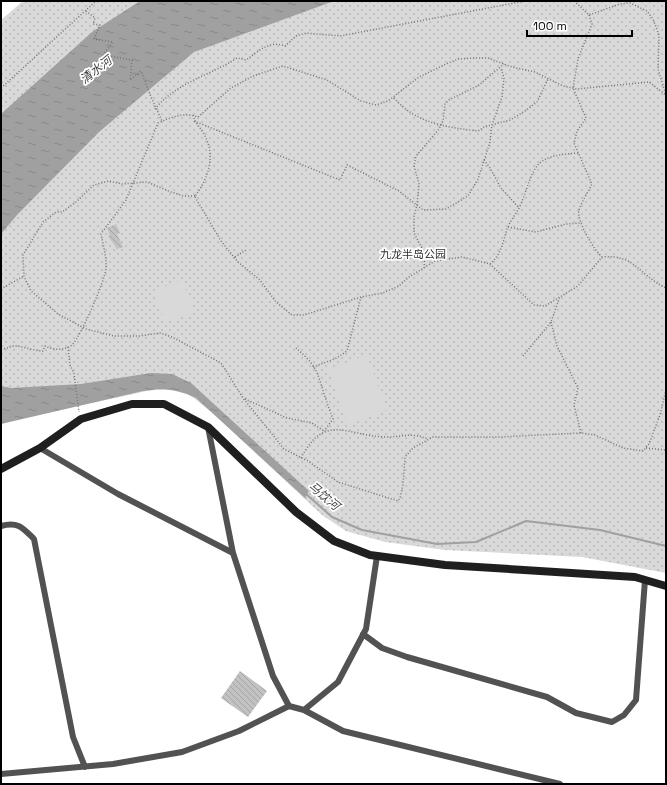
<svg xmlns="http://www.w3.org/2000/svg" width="667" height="785" font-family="'Space Grotesk','Noto Sans SC',sans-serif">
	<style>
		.park { fill: url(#park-dots) }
		.pitch { fill: #d9d9d9 }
		.water { fill: url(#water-ripples) }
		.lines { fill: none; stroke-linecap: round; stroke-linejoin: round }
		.stream { stroke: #a0a0a0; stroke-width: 2 }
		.building { fill: url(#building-back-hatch) }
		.path { stroke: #747474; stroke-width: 1.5; stroke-dasharray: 1 2; stroke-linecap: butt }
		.street { stroke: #525252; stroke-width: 6 }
		.secondary { stroke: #1f1f1f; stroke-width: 8 }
		.labels { text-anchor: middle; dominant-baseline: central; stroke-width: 3.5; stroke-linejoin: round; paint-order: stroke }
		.park-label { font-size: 11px; fill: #303030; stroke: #fff }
		.water-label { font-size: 12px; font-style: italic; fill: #414141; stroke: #fff }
	</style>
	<defs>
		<pattern id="park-dots" width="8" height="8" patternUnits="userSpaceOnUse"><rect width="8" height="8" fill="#d9d9d9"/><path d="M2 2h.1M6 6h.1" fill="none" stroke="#b8b8b8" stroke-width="1.8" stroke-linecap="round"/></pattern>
		<pattern id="water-ripples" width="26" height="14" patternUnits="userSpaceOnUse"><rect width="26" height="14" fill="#a0a0a0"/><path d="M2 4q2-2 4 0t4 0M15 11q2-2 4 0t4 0" fill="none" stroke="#888"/></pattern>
		<pattern id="building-back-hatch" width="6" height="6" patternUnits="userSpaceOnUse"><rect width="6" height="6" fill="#c2c2c2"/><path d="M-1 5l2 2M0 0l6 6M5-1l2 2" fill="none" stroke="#a5a5a5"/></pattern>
	</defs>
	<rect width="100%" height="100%" fill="#fff"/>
	<path class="park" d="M23,1H666V573L582,557L445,550L385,542L346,531L322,515L216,416L184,390L165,387L1,423V20Z"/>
	<path class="pitch" d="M182,280L195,311L165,323L153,291Z
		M367,355L387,410L348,425L328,369Z"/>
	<path class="water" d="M140,1H334L194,52L99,132L17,215L1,234V114L92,32Z
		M151,373L172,374L191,383L309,491L305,498L196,398C177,389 163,388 143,391L1,424V386L11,388L81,384Z"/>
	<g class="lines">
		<path class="stream" d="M305,493L332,517L362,530L437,544L476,542L526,521L600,530L666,546"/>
	</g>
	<path class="building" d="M116,224L120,233L117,234L123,247L117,249L108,236L110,235L107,228Z
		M240,671L267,691L248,717L221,698Z"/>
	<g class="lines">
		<path class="path" d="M574,1L589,15L620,4L630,3L647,11L653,19L659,35L658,69L666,95
			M86,11L95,18L93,24L100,25L94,39L113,42L103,55L132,60L130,80L141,71L151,97L162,121
			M589,15L592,24L578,59L573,88L586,118L577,131L574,143L592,184C588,192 582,201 579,210C576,220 594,250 602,257
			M1,88L96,1
			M394,98C417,124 446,127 478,131L484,127L510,120L525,111L537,102L548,79
			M155,109C177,82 209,76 237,58L246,60C259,51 269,40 285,46L296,36L306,33L340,36L525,1
			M193,115C195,123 200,127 204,134C216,155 209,178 195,196
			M194,121L340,180L347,165L399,191L423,210L446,209L468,196L478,179L490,142L492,125L502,97L504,78L501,68
			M484,160L490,168L501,188L519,208
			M195,196H184L171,192L147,182L122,184L109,181L94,185L76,202L62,212H56L43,222L23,255L24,276L31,291L58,314L86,329L114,336H139L160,333L172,337L221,363L243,398L284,449L308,461L338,482L398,501L400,498L403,485L405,457L413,448L433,437H499L581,433L595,435L623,448L643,451L649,444L660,415L666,390
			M195,197L221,241L238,262L260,280L276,302L292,315H304L361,297L383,293L399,286L409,277L435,261L462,257L490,264L534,305L545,306L578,286L602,257C636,254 638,275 666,288
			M508,227L536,232L566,224L580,223
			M235,257L246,250
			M490,264C501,255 503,242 507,229C511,219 517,213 521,204C536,166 531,156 578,153
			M424,268L425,254L414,233V216L417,205L419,184L414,166L416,156L439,129L443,121L445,104L449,100L479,85L504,64
			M1,289L24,276
			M551,322L557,346L578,388L574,405L581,433
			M68,347L70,365L74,374L79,412
			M296,348C304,355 314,364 318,375C323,390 327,404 333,419L324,431
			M1,349C6,349 9,347 14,346C19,345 34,351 43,351L45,346C53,350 64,351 72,345C81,336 105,281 106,268C107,258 103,245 101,234L126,200L158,123C172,117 183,112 198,117L231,88L253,76L283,66L327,80L361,101L376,105L388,101L419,77L446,64L458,59L476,58H488L512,67L535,72L563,86L577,89L649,82L666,95
			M523,356L551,322L560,296
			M313,367L337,358L347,351L361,297
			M245,399L287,418L312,423L324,431
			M646,448L666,450
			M301,458C325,412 347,436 386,437C403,437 411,432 428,439"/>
		<path class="street" d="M208,427L233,553L273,676L289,706
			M40,448L118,494L233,553
			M1,526C18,521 23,528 34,539L73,737L85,767
			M363,634L382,648L407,657L547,697L576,713L612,722L624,715L636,700L645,580
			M304,710L338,682L366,629L377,556
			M1,774L113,764L182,752L239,731L289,706L304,710L343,731L560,784"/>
		<path class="secondary" d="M1,469L40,448L81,419L132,404H164L208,427L296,512L334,541L370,555L445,565L635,577L666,586"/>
	</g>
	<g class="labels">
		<g class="park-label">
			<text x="413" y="254">九龙半岛公园</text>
		</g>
		<g class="water-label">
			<text transform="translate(96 70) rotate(-38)">清水河</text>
			<text transform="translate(324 496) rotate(40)">马饮河</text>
		</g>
	</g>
	<rect width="667" height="785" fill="none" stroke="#000000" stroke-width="4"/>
	<path d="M527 30v6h105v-6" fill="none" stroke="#000000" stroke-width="2"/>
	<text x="533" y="30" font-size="12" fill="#000000" stroke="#ffffff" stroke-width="3" paint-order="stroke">100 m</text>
</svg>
